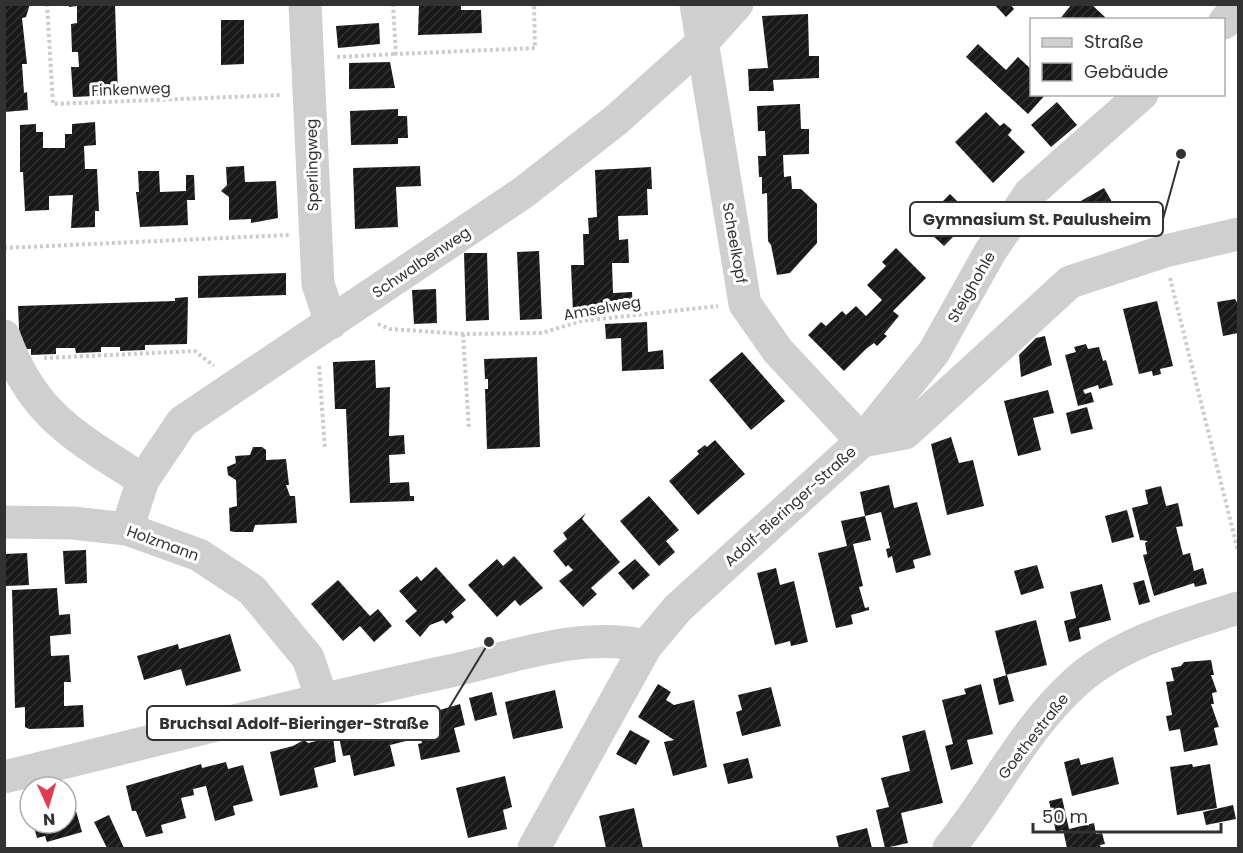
<svg xmlns="http://www.w3.org/2000/svg" width="1243" height="853" font-family="Poppins,sans-serif">
	<style>
		.building { fill: url(#building-hatch) }
		.lines { fill: none; stroke-linecap: round; stroke-linejoin: round }
		.path { stroke: #ccc; stroke-width: 4; stroke-dasharray: 3 3; stroke-linecap: butt }
		.minor { stroke: #cfcfcf; stroke-width: 33 }
		.labels { text-anchor: middle; dominant-baseline: central; stroke-width: 6; stroke-linejoin: round; paint-order: stroke }
		.street-label { font-size: 15px; fill: #323232; stroke: #fff }
		.leader { fill: none; stroke: #323232; stroke-width: 2 }
		.callout-dot { fill: #323232; stroke: #fff; stroke-width: 2 }
		.callout { fill: #fff; stroke: #323232; stroke-width: 2 }
		.callout-label { font-size: 16px; text-anchor: middle; font-weight: bold; fill: #323232 }
	</style>
	<defs>
		<pattern id="building-hatch" width="6" height="6" patternUnits="userSpaceOnUse" patternTransform="scale(1.5)"><rect width="6" height="6" fill="#191919"/><path d="M-1 1l2-2M0 6l6-6M5 7l2-2" fill="none" stroke="#323232"/></pattern>
	</defs>
	<rect width="100%" height="100%" fill="#fff"/>
	<path class="building" d="M4,4H30L26,17L22,18L27,64H22L24,93L27,92L28,110L4,112Z
		M69,4H115L118,95L73,97L71,67H79L78,52H72L71,24L77,23V6L69,7Z
		M419,4H461V10H481L482,33L418,35Z
		M994,4H1010L1014,9L1006,17Z
		M1072,4H1091L1105,17L1103,20H1059Z
		M808,14L809,56H819V78L773,80L774,91H749L748,69L768,68L762,16Z
		M221,20H244V64L221,65Z
		M379,23L380,44L338,48L336,26Z
		M978,44L1006,70L1018,57L1032,70V94H1046L1028,114L966,57Z
		M390,62L395,88L349,89V63Z
		M1057,102L1077,125L1051,147L1031,125Z
		M800,104L801,129H809V154L783,155L784,177L791,176L792,189H801L817,204V243L790,273L777,275L771,245L768,241L767,193L762,194V177H759L758,156H766L765,131H758L757,106Z
		M398,109V116H407L408,138H398V144L351,145L350,111Z
		M986,112L1000,126L1004,123L1012,130L1008,135L1025,152L993,183L955,142Z
		M95,122L96,145L84,146L85,169H97L99,211H95V227L71,228L73,195L49,196V210L25,211L23,172H20V125L36,124V132H43V148H65V134H72V124Z
		M244,166L245,182L276,181L278,218L251,223V219L229,220V197L221,191L227,185L226,167Z
		M420,166L421,186L396,187L398,227L355,229L353,168Z
		M651,167L652,189H647L648,215L618,216L619,240L628,239L629,263H612L613,293L632,292L633,310L573,313L571,265H584L583,234H589L588,218L597,217L595,170Z
		M138,171H159L160,192L186,191V175H194L195,200H187L188,225L140,227L136,192H139Z
		M1104,188L1112,202L1087,217L1079,202Z
		M950,194L973,217L944,246L920,224Z
		M896,248L926,278L893,311L899,316L884,334L887,336L877,346L874,343L866,349L844,371L808,335L821,322L826,326L842,311L846,315L856,306L866,316L882,300L867,285L886,266L882,262Z
		M539,251L542,319L520,320L517,252Z
		M464,253H487L489,320L466,321Z
		M286,273V295L198,298V276Z
		M436,289L437,323L414,324L412,290Z
		M188,297L187,344L145,345V350L120,351V347H101V352L76,353L75,348H56V354L31,355V349H20L18,306L175,301V298Z
		M1235,299L1238,304V333L1223,336L1217,302Z
		M1157,301L1173,366L1160,369L1161,374L1153,376L1152,371L1139,374L1123,309Z
		M647,322L648,352L663,350L664,369L622,371L621,338L606,339L605,324Z
		M1045,336L1052,365L1021,377L1019,355L1036,338Z
		M1086,344L1088,349L1099,347L1103,361L1106,360L1113,385L1099,389L1098,385L1083,390L1085,394L1091,392L1094,402L1078,406L1065,355L1076,352L1074,347Z
		M742,352L785,401L751,430L709,380Z
		M537,357L540,447L487,449L485,389H488V379H485L484,359Z
		M375,360L376,388L390,387L389,436L404,435L405,454L389,455L390,483L409,482L410,496H414V501L350,503L346,409H335L333,362Z
		M1048,390L1054,413L1033,418L1041,450L1018,456L1004,401Z
		M1087,407L1093,429L1071,434L1066,413Z
		M951,437L959,463L973,460L984,506L947,515L931,444Z
		M715,440L745,474L698,515L669,481L699,454L697,451L705,445L707,447Z
		M253,447H262L266,450V460L286,459L289,485H286L290,496H295L297,523L255,525L253,532H234L230,531L229,508L237,506L236,480L228,475L227,467L236,463L235,456L250,455Z
		M889,485L894,508L917,502L931,555L913,560L915,568L896,573L892,556L888,558L886,549L890,548L881,512L865,516L860,492Z
		M1161,486L1166,506L1178,503L1183,526L1176,527L1183,555L1190,553L1194,571L1203,568L1207,584L1195,587L1194,583L1154,596L1143,555L1147,554L1145,543L1148,541L1140,540L1132,508L1148,504L1145,490Z
		M649,496L679,530L666,541L675,552L659,566L620,521Z
		M1127,510L1134,537L1112,543L1105,516Z
		M586,513L582,519L620,562L591,588L597,594L583,607L559,581L573,570L568,565L566,567L553,551L567,539L563,533Z
		M865,516L871,540L853,544L863,586L859,587L865,608L869,607V610L851,615L853,624L836,628L818,553L847,546L841,521Z
		M86,550L87,583L65,584L63,551Z
		M27,553L29,585L6,586L4,554Z
		M514,556L543,588L520,606L515,600L497,617L468,585L497,559L503,566Z
		M635,559L650,575L633,590L618,573Z
		M1037,565L1044,588L1021,595L1014,571Z
		M436,567L466,600L451,613L454,617L446,624L443,620L430,625L420,637L405,621L417,611L399,591L417,576L421,581Z
		M776,568L780,585L794,581L808,642L791,646L790,641L775,645L757,573Z
		M338,580L370,616L378,609L392,626L374,642L360,626L343,641L311,604Z
		M1144,580L1150,602L1139,605L1133,583Z
		M1102,584L1111,620L1079,628L1081,639L1069,642L1064,621L1076,618L1070,592Z
		M57,588L59,615L70,614L71,634L50,636L51,656L69,655L71,682H64V706L83,705L84,727L29,729L25,727V707L15,708L12,590Z
		M1036,620L1047,665L1006,675L995,631Z
		M230,634L241,671L186,686L181,669L144,680L137,656L178,644L179,649Z
		M1211,660L1214,675H1211L1217,692L1212,693L1214,704H1211L1219,727L1214,728L1218,745L1184,752L1180,729L1169,731L1166,716L1172,715L1166,682L1174,681L1171,668L1181,666L1184,662Z
		M1007,675L1014,701L999,705L993,679Z
		M658,684L671,692L666,700L674,705L694,700L707,767L673,776L664,742L674,740L638,717Z
		M981,684L993,734L967,740L973,764L951,770L945,746L953,744L942,700L966,694L964,689Z
		M771,687L781,726L742,736L736,712L742,710L738,695Z
		M555,690L563,728L513,739L505,702Z
		M492,692L497,715L475,721L469,698Z
		M460,704L465,725L454,728L460,752L421,760L418,744L422,743L416,717Z
		M400,717L406,741L390,745L395,766L354,776L350,755L343,756L338,732L350,729L351,732L380,726L379,722Z
		M630,730L650,741L636,765L616,754Z
		M925,730L943,803L901,813L908,843L885,848L876,810L889,807L881,778L910,771L902,736Z
		M333,737L336,762L314,768L318,787L280,796L270,752L293,746L304,740L308,743Z
		M1113,757L1119,784L1072,796L1064,762L1079,758L1081,765Z
		M748,758L753,778L728,784L723,764Z
		M226,762L228,769L243,765L253,801L233,806L235,815L215,821L206,786L193,789L194,795L181,798L186,818L161,825L163,833L146,837L136,811H132L126,786L201,764L202,768Z
		M1192,764L1193,767L1210,764L1217,808L1177,815L1170,767Z
		M505,776L512,807L503,810L507,829L468,838L456,788Z
		M72,797L82,832L47,842L45,836L37,838L34,827L42,823H66V799Z
		M1062,798L1069,829L1094,823L1096,834L1102,833L1105,844L1100,845L1101,848H1067L1063,830L1056,832L1049,801Z
		M1233,805L1236,819L1206,825L1203,812Z
		M634,808L643,848H606L599,816Z
		M109,815L124,848H107L94,822Z
		M867,828L872,848H839L836,836Z"/>
	<g class="lines">
		<path class="path" d="M47,4L53,104L282,95
			M393,4L396,54L535,48L534,4
			M337,57L396,54
			M4,248L289,235
			M1170,278L1238,551
			M378,324L390,329L463,334L542,333L581,321L718,306
			M463,334L469,430
			M44,358L195,351L214,366
			M319,366L325,449"/>
		<path class="minor" d="M305,4L318,284L331,323
			M696,4L745,304L778,351L862,441L934,352L990,252L1030,193L1142,94
			M1224,23L1238,5
			M4,336C33,416 75,436 143,480
			M4,522L73,523L127,529L199,555L252,590L308,658L322,699
			M127,529L143,480L182,422L524,192L616,120L702,43L737,4
			M4,777C153,741 301,703 450,671C513,657 582,631 646,646
			M534,848L646,646L678,608L862,441L905,433L1070,282L1165,251L1238,234
			M949,848C993,795 1024,728 1077,681C1121,642 1184,625 1238,608"/>
	</g>
	<g class="labels">
		<g class="street-label">
			<text transform="translate(131 89) rotate(-2)">Finkenweg</text>
			<text transform="translate(312 165) rotate(-91)">Sperlingweg</text>
			<text transform="translate(735 243) rotate(80)">Scheelkopf</text>
			<text transform="translate(421 262) rotate(-34)">Schwalbenweg</text>
			<text transform="translate(971 287) rotate(-60)">Steighohle</text>
			<text transform="translate(602 308) rotate(-10)">Amselweg</text>
			<text transform="translate(790 506) rotate(-42)">Adolf-Bieringer-Straße</text>
			<text transform="translate(163 543) rotate(20)">Holzmann</text>
			<text transform="translate(1033 736) rotate(-52)">Goethestraße</text>
		</g>
	</g>
	<path class="leader" d="M1181 154L1163 219M489 642L440 723"/>
	<g class="callout-dot">
		<circle cx="1181" cy="154" r="6"/>
		<circle cx="489" cy="642" r="6"/>
	</g>
	<g class="callout">
		<rect x="910" y="202" width="253" height="34" rx="6"/>
		<rect x="147" y="706" width="293" height="34" rx="6"/>
	</g>
	<g class="callout-label">
		<text x="1037" y="225">Gymnasium St. Paulusheim</text>
		<text x="294" y="729">Bruchsal Adolf-Bieringer-Straße</text>
	</g>
	<rect width="1243" height="853" fill="none" stroke="#323232" stroke-width="12"/>
	<rect x="1030" y="18" width="195" height="78" fill="#ffffff" stroke="#adadad" stroke-width="1.5"/>
	<rect x="1042" y="38" width="30" height="9" fill="#cfcfcf" stroke="#adadad" stroke-width="1.5"/>
	<text x="1084" y="48" font-size="18" fill="#323232">Straße</text>
	<rect x="1042" y="63" width="30" height="18" fill="url(#building-hatch)" stroke="#adadad" stroke-width="1.5"/>
	<text x="1084" y="78" font-size="18" fill="#323232">Gebäude</text>
	<g transform="translate(48 805) rotate(176)"><circle r="28" fill="#ffffff" stroke="#adadad" stroke-width="1.5"/>
	<path d="M0-4.5L10 22L0 15L-10 22Z" fill="#e13b54"/>
	<text y="-9" font-size="16" font-weight="bold" text-anchor="middle" fill="#323232">N</text>
	</g>
	<path d="M1033 823v9h188v-9" fill="none" stroke="#323232" stroke-width="3"/>
	<text x="1042" y="823" font-size="18" fill="#323232" stroke="#ffffff" stroke-width="4.5" paint-order="stroke">50 m</text>
</svg>
